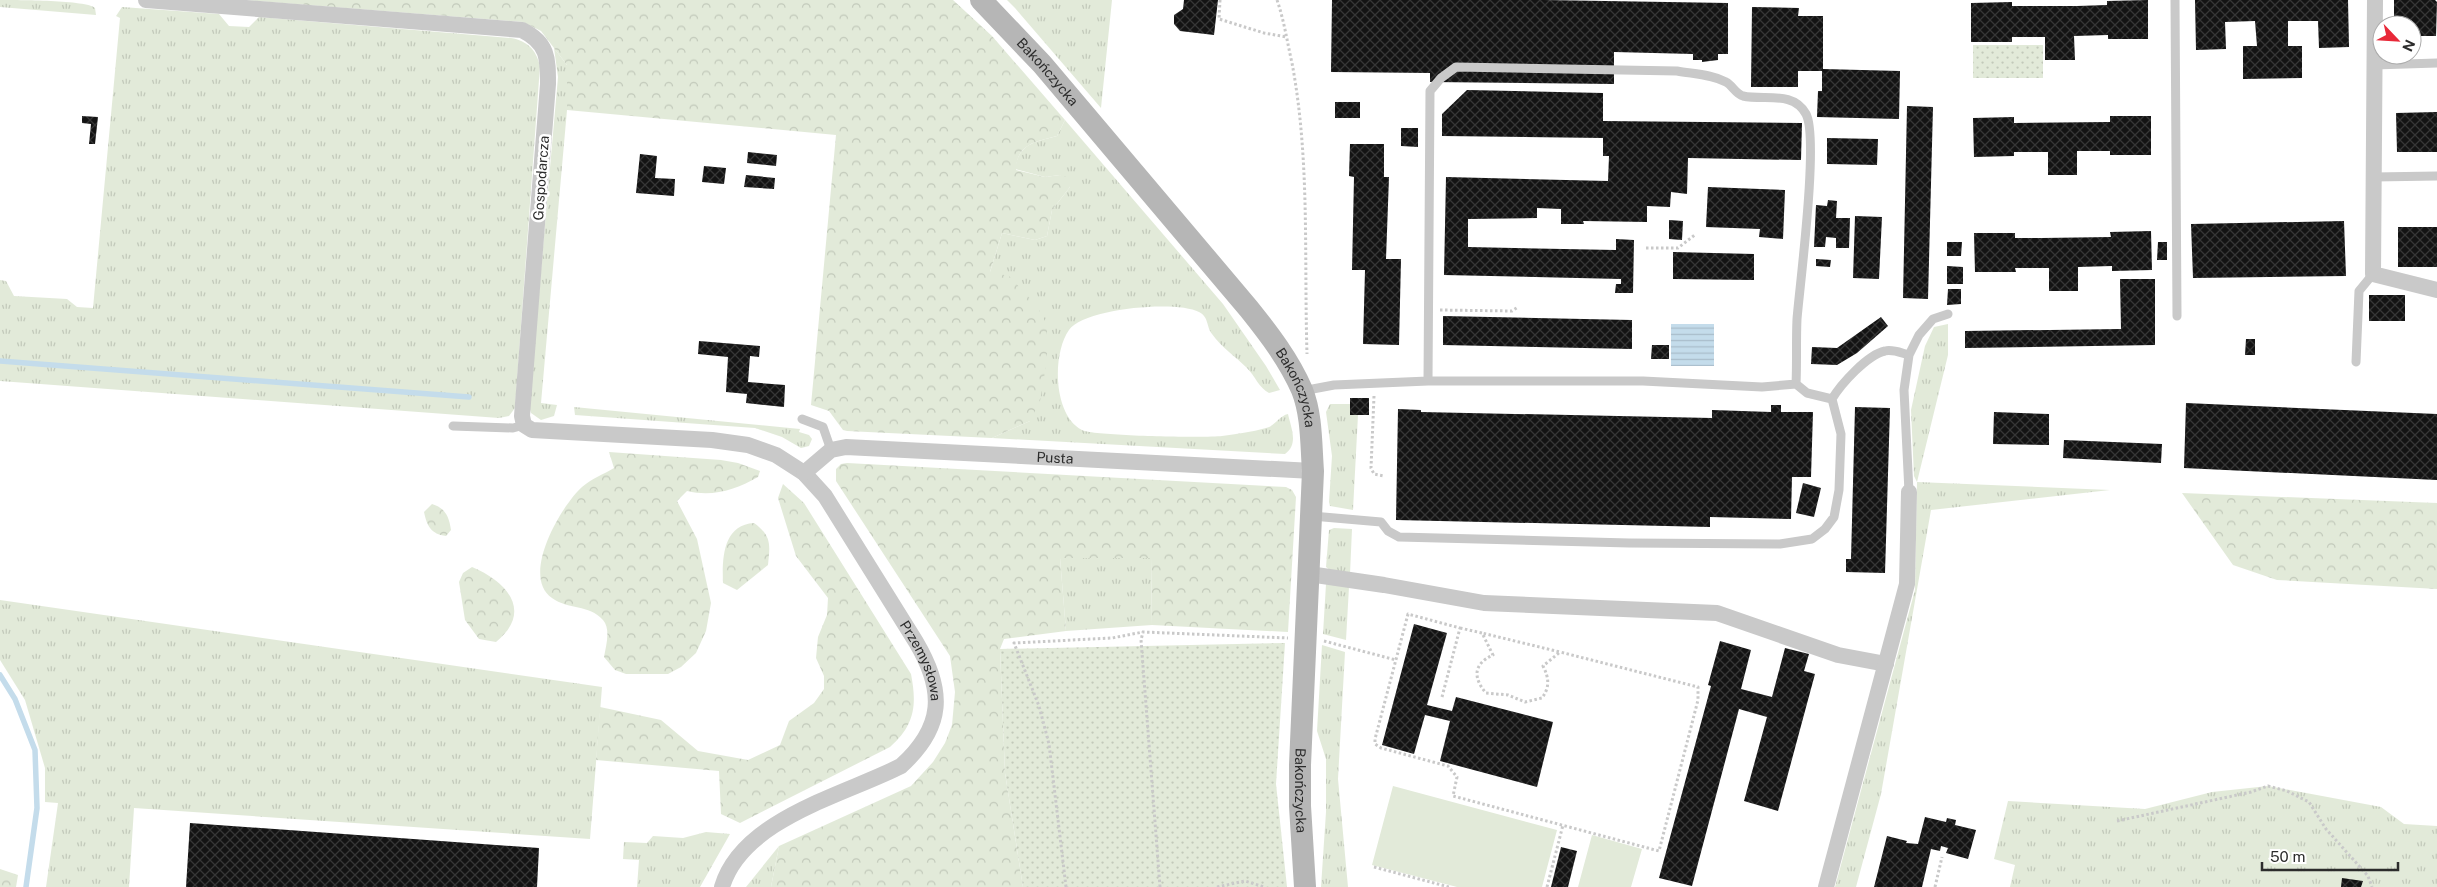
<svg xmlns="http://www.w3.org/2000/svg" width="2437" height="887" font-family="'Public Sans',sans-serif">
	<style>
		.grass { fill: url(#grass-tufts) }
		.forest { fill: url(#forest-crowns) }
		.park { fill: url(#park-dots) }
		.pitch { fill: #e2ead9 }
		.water { fill: url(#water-rules) }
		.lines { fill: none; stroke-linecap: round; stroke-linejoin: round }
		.stream { stroke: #c4dceb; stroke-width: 5.5 }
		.building { fill: url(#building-cross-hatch) }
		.path { stroke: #c9c9c9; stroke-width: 3; stroke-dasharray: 2.5 2.5; stroke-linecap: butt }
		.lane { stroke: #c9c9c9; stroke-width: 9 }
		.street { stroke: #c9c9c9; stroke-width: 16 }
		.secondary { stroke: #b6b6b6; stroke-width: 22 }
		.labels { text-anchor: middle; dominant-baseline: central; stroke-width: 5; stroke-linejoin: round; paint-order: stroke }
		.street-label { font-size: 14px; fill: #2c2c2c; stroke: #fff }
	</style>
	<defs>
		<pattern id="grass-tufts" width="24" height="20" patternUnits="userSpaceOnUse" patternTransform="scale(1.25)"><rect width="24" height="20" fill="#e2ead9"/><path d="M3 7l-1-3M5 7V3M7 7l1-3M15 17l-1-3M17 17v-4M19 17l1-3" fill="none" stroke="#c2c9ba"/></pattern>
		<pattern id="forest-crowns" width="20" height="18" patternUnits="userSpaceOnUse" patternTransform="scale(1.25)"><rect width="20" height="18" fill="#e2ead9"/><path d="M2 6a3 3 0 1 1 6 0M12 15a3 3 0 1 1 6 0" fill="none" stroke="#c2c9ba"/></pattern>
		<pattern id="park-dots" width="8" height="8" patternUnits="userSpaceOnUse" patternTransform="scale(1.25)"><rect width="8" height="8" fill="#e2ead9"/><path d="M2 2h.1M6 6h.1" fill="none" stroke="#c2c9ba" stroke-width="1.8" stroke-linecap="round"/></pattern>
		<pattern id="water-rules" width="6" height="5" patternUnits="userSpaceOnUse" patternTransform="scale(1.25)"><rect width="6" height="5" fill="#c4dceb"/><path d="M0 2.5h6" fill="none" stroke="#a9bdca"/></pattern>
		<pattern id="building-cross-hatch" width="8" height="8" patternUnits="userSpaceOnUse" patternTransform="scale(1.25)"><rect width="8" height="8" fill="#131313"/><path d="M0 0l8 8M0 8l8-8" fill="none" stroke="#363636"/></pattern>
	</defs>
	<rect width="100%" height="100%" fill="#fff"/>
	<path class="grass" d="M0,0C17,0 87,0 95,8L96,15L0,7Z
		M1007,0H1112L1101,108L1015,8Z
		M122,7L219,14L229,26L249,27L259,17L511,38C527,41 536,49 540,66L515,408L509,416L499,418L0,381V280L6,281L14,296L67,299L77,307L93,308L120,18L116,16Z
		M554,48L567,65V110L541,403L557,405L554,416L541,420L531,413L529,406L558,77Z
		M1065,120L1223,304L1266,366L1280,390L1269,393C1259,388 1255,376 1247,368C1235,356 1222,348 1212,334C1206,326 1209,317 1199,312C1177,300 1084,308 1069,330C1052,354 1053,415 1082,430C1092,436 1205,438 1222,436C1236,434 1252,432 1266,428C1275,426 1279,416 1288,414C1291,428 1299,444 1285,454L992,438L1030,421L990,272L1002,233L1035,240L1047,236L1052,210L1070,187L1060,175L1045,177L1015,169C1019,143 1035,142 1057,136Z
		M1948,324V355L1917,482L2110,490L1931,510L1881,794L1856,887H1835L1915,590L1917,482L1914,476L1911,410L1925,346L1934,327Z
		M1330,404H1350V415H1358L1353,510L1330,506L1329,502L1332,456L1326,412Z
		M574,407L800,429L799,432L809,435L812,439L809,446L801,448L782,437L755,428L575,415Z
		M1334,528L1352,529L1350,574L1331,571L1326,567L1329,530Z
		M1060,558H1151L1152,625L1066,631Z
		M1326,584L1349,587L1346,640L1323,634Z
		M0,600L602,687L590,839L134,808L129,887H46L58,803L45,802V768L25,700L0,660Z
		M1322,645L1345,652L1338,779L1348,887H1321L1326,812V759L1317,731Z
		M2268,786L2381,807L2404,824L2437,826V887H2010L2015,865L1994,859L2008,801L2145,809L2212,792Z
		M706,832L730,834L700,887H637L639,860L623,859L624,842L647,843L653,836L683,838Z
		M779,846L771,887H746Z"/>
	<path class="forest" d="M244,0H953L992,36L1065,120L1057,136C1036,142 1017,143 1016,170L1045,177L1060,175L1068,177L1070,187L1052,210L1047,236L1035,240L1002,233L990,272L1009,276L1037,306L1047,325V360L1040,401L1030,421L992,438L847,431L843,430L829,411L811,405L836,135L567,110V65L541,31L523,22Z
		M609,452L721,460L738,463L760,471L758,477C735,490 713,497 687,491L677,501L697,539L711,603L706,631L696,653L681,667L668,674H626L615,670L604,657C606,646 611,629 603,620C589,604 568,610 552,598C520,576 561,506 582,487C591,479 604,474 614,468Z
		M847,463L1286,487L1292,490L1296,497L1288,632L1152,625L1151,558H1060L1066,631L1004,639L1000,649L1005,773L1023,887H771L779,846L911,786L933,762L945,743L952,725L955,692L950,656L836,481V469L841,464Z
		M783,484L804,503L911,674C917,705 915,725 890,747L740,823L721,814L719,771L596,760L600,707L661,720L698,751L748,760L780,745L789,721L814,703L824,689V676L816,658L818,637L827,615L828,598L796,556L778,498Z
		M2182,493L2437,503V589L2277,580L2233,565Z
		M432,504C445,508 449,516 451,530L446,536C431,534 427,526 424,512Z
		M754,523C772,536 770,545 768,565L737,590L723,583C722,558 723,525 754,523Z
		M472,567C508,582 533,612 496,642L479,639L465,620L459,582L463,573Z
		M0,869L18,875L16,887H0Z"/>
	<path class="park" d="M1973,45H2043V78H1973Z
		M1285,643L1276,784L1287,887H1023L1005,773L1000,649Z"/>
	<path class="pitch" d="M1393,786L1557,830L1542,887H1457L1372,865Z
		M1592,835L1642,849L1631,887H1578Z"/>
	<path class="water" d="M1671,324H1714V366H1671Z"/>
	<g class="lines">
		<path class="stream" d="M0,361L469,397
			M0,675L15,699L35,750L37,808L26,887"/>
	</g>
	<path class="building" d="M1184,0H1218L1214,35L1180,31L1174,24V15L1183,9Z
		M1332,0H1544L1728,3V54H1718V60L1702,62V60H1693V54L1614,52V84L1430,82V73L1331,72Z
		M2148,0V39H2108V35L2074,36L2075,60H2045V37H2012V42H1971V3L2012,2V6H2077L2107,5V1Z
		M2195,0H2348L2349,47L2319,48L2318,21H2288V46H2302V78L2243,79V46H2257L2255,21L2225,22L2226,49L2196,50Z
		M2394,0H2435L2437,2L2436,36H2412V25H2394Z
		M1752,7L1799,8L1798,16H1823V69L1900,71L1899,119L1817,117L1818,91H1822V71H1798V87H1751Z
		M1467,90L1603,93V121L1802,123L1801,160L1688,158L1687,194L1671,192L1670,207L1647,206V222L1583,221L1584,224H1561V209L1537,208V218L1468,219V247L1616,250V239L1634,240L1633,293H1615L1616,284H1621V279L1444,275L1446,177L1608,181L1609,156H1603V138L1442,136V114Z
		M1335,102H1360V118H1335Z
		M1907,106L1933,107L1928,299L1903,298Z
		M2437,112V152H2397L2396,113Z
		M82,116L98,117L95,144H89L91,124L82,123Z
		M2110,116H2151V155H2110V151H2077V175H2048V152H2014V156L1974,157L1973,118L2014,117V123L2110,122Z
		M1401,128H1418V147L1401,146Z
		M1827,138L1878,139L1877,165L1827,164Z
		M1350,144H1384V177H1389L1386,259H1401L1399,345L1363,344L1365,270H1352L1354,177L1349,176Z
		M748,152L777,155L776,166L747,163Z
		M640,154L657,156L655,178L675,179L674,196L636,193Z
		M704,166L726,168L724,184L702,182Z
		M746,175L775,178L774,189L744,187Z
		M1708,187L1785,190L1783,239L1759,237L1760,229L1706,227Z
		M1828,200L1837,201L1836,218H1850L1849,248H1836V238L1826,237L1825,247H1814L1816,205L1827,206Z
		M1855,216L1882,217L1879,279L1853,278Z
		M1669,220L1683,221L1682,240L1669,239Z
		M2344,221L2346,276L2193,278L2191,224Z
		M2398,227H2437V267H2398Z
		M2151,231L2152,270L2112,271V266L2078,267V291H2049V268H2015L2016,272H1975L1974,233H2015V238H2042L2111,237L2110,232Z
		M1947,242H1962L1961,256H1947Z
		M2158,242H2167V260H2157Z
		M1673,252L1754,254V280L1673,279Z
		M1816,259L1831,260L1830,267L1816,266Z
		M1947,266L1963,267V284H1947Z
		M2120,279H2155V345L1965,348V331L2121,329Z
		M1948,289H1961V304L1947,305Z
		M2369,295H2405V321H2369Z
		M1443,316L1632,320V349L1443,345Z
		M1881,317L1888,326L1857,353L1837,365L1811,364L1812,347L1837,348Z
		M2246,339H2255V355H2245Z
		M699,341L760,346L759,357L750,356L748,382L785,385L784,407L746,403L747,394L726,392L728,357L698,354Z
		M1652,345H1669V359H1651Z
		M1350,398H1369V415H1350Z
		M2186,403L2437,414V480L2184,468Z
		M1771,405H1781V412H1813L1811,477H1792L1791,519L1710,517V527L1396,520L1398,409L1421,410V412L1712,418V410L1771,412Z
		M1855,407L1890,408L1885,573L1846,572V559H1851Z
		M1994,412L2049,414V445L1993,444Z
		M2064,440L2162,444L2161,463L2063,458Z
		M1803,483L1821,488L1814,517L1796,513Z
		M1414,624L1447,633L1427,705L1452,711L1456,697L1553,722L1537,787L1440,761L1450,721L1425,715L1414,754L1382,745Z
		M1720,641L1751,650L1741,689L1772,697L1785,648L1809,654L1804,671L1815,674L1778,811L1744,801L1767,717L1739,709L1692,886L1659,878L1711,686L1708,685Z
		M1925,817L1946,822L1947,818L1956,820L1955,825L1976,830L1968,859L1946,853L1948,848L1941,846L1940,851L1931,849L1922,887H1874L1887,836L1907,841L1906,843L1918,844Z
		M190,823L539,848L537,887H186Z
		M1561,847L1577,851L1568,887H1551Z
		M2342,878L2363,881L2361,887H2341Z"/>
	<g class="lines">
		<path class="path" d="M1220,0L1219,19L1264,33L1287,37
			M1277,0C1284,20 1287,41 1292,63C1310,159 1304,256 1307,354
			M1646,248H1678L1696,234
			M1440,310L1512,311L1518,307
			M1374,396L1371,468L1374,474L1384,476
			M1460,628L1482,633L1493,655C1473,664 1473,678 1486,693L1508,695L1525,702L1542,698C1550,687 1549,678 1543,666L1560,652L1482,633
			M1324,641L1396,660
			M1442,697L1460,628L1408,614L1375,739V744L1381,748L1448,766L1457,777L1453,796L1659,851L1698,700V687L1560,652
			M2117,821L2251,792L2268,786L2287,791L2309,802L2326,829L2368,876L2372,887
			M1374,867L1449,887
			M1066,887L1049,744L1039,706L1014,643L1112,638L1143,632
			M1160,887L1141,640L1143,632L1288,638
			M1217,887L1245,881L1264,887
			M1547,887L1563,825
			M1935,887L1942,857"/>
		<path class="lane" d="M2175,0L2177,316
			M2374,65L2437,63
			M2374,177L2437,176
			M2356,362L2359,291L2373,274
			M1428,381L1430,91L1441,78L1456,67L1677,71C1693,74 1711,74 1726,82C1732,85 1736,94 1743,96C1764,101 1793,90 1806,114C1819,138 1800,283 1797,319C1796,341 1797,363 1796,384
			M1302,391L1334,385L1428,381H1643L1762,387L1796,384L1807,393L1832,399C1841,384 1867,355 1885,351C1893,349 1901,353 1909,355
			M802,419L823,427L831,450
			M453,426L513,428L524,425
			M1909,492L1904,390L1909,355L1919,335L1933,319L1948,314
			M1312,516L1381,522L1388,531L1399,537L1629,543L1780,544L1812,539L1825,529L1834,517L1839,490L1841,434L1832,399"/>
		<g class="street">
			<path id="s1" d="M146,0L522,30C548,43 548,58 548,84L522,416L524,425L532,430L712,440L748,445L776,455L804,473L825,496L916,642C945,691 944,727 901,766C844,795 742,819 722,887"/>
			<path d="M2375,0L2373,274L2437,290"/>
			<path id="s2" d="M804,473L831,450L846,447L1313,471"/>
			<path d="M1309,574L1384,585L1484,603L1717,613L1838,655L1886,664"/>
			<path d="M1826,887L1907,584L1909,492"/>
		</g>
		<path class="secondary" id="s3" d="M981,0L1042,64L1249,309C1269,334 1289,360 1302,390C1312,415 1311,445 1313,471L1300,765V806L1305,887"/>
	</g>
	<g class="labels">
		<g class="street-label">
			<text stroke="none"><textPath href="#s3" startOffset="98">Bakończycka</textPath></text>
			<text transform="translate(541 178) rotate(-86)">Gospodarcza</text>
			<text stroke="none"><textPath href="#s3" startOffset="502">Bakończycka</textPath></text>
			<text stroke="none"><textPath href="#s2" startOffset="260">Pusta</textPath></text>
			<text stroke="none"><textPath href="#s1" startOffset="1296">Przemysłowa</textPath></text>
			<text stroke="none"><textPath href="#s3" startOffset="908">Bakończycka</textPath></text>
		</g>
	</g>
	<g transform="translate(2397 40) rotate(115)"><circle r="24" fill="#ffffff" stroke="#ababab"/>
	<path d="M0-4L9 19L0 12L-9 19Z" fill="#e82939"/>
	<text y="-8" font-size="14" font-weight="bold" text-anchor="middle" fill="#2c2c2c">N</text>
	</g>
	<path d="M2262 862v8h136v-8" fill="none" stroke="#2c2c2c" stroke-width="2.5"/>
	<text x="2270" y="862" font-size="15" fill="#2c2c2c" stroke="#ffffff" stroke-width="4" paint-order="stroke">50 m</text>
</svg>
